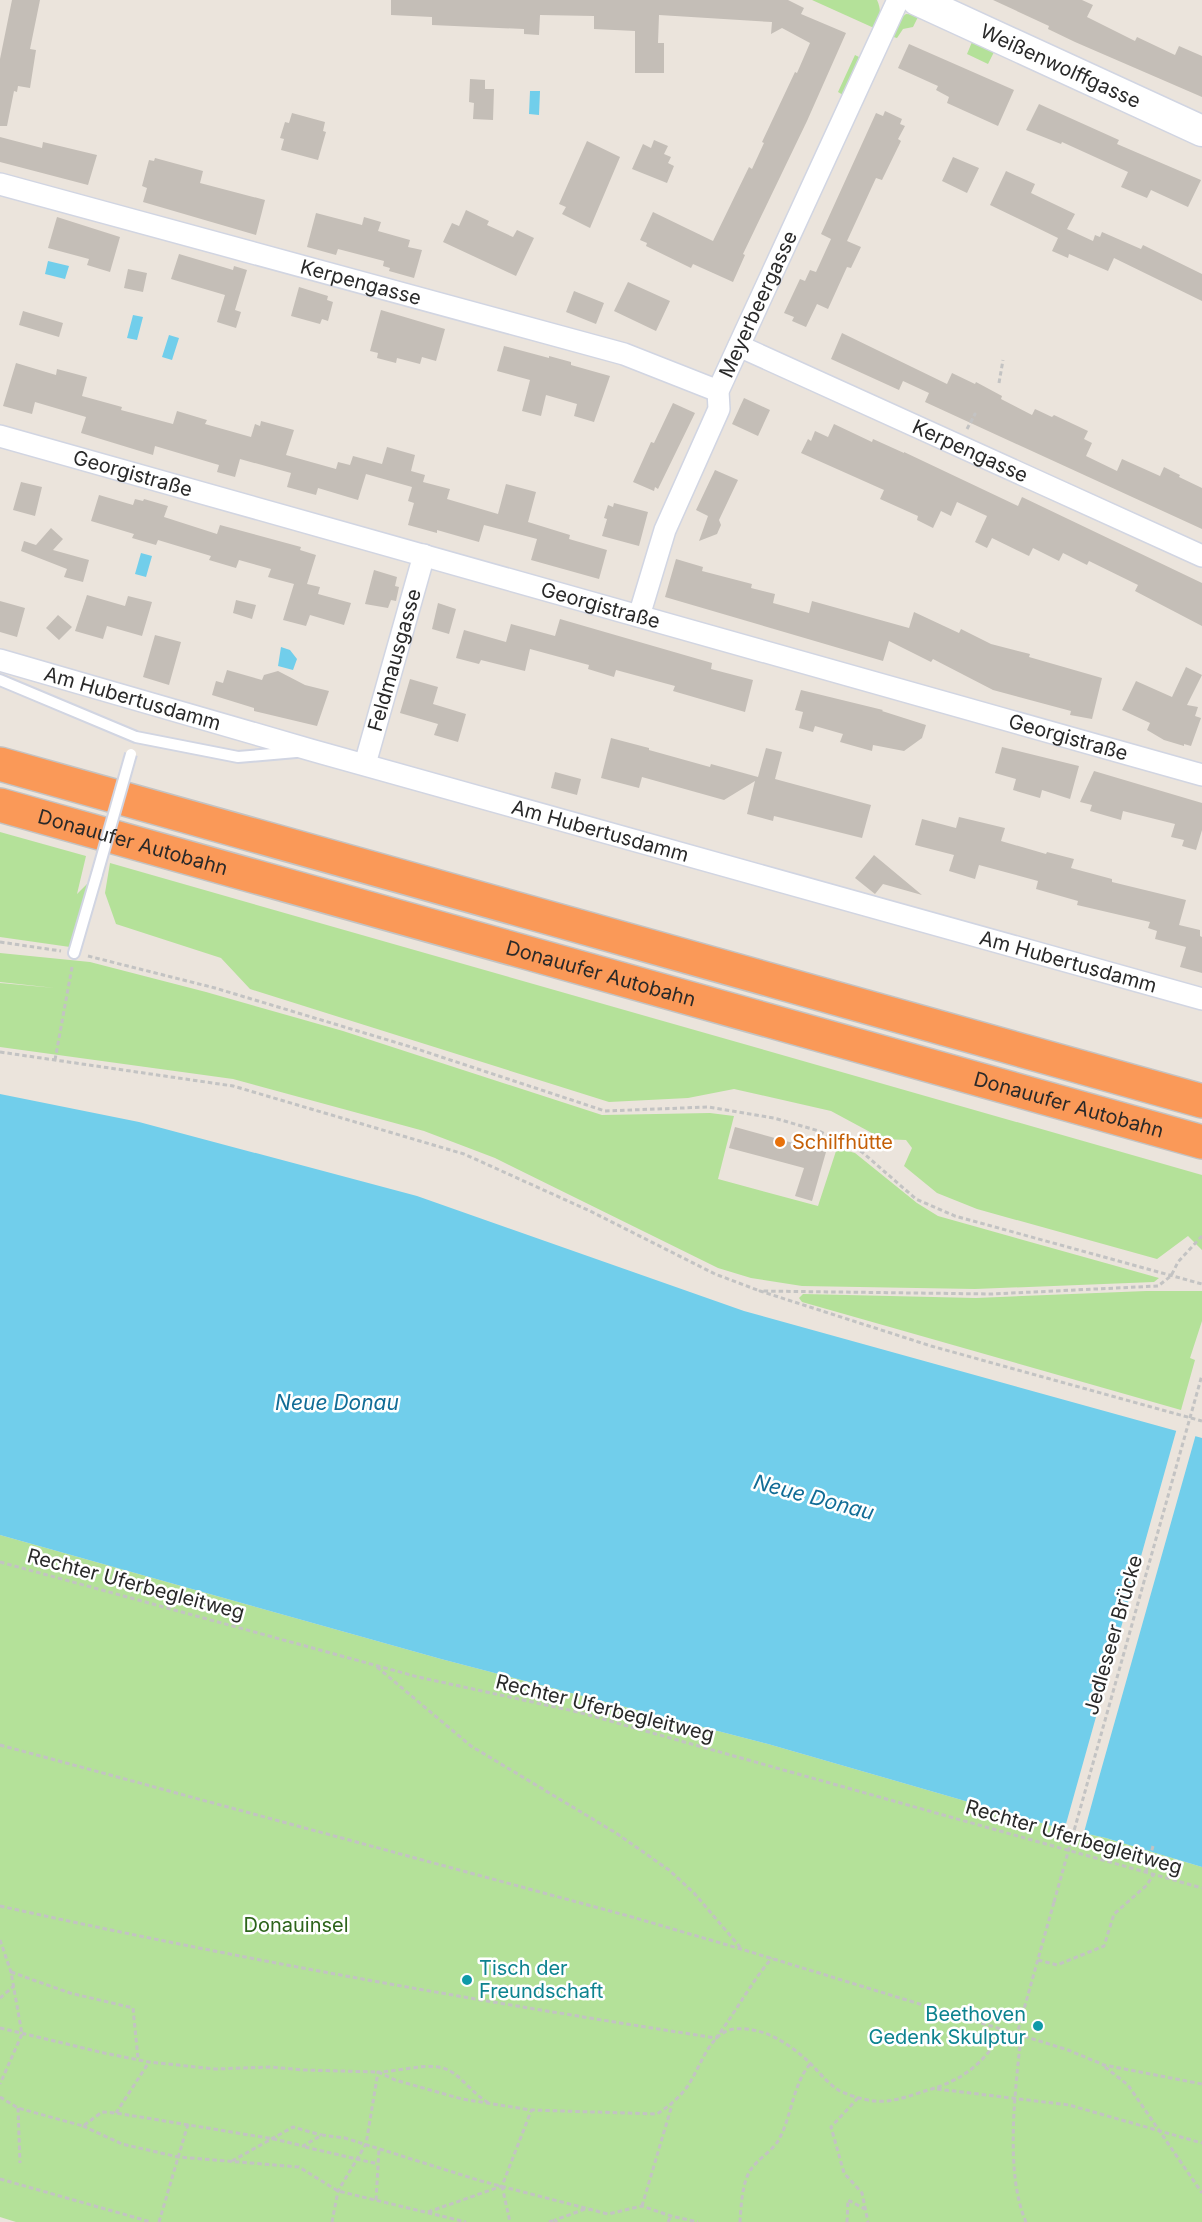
<svg xmlns="http://www.w3.org/2000/svg" width="1202" height="2222" font-family="Inter,sans-serif">
	<style>
		.green { fill: #b4e199 }
		.water { fill: #71ceeb }
		.pier { fill: #ebe4dc }
		.building { fill: #c4beb7 }
		.lines { fill: none; stroke-linecap: round; stroke-linejoin: round }
		.lane-casing { stroke: #d1d5e2; stroke-width: 14 }
		.street-casing { stroke: #d1d5e2; stroke-width: 24 }
		.secondary-casing { stroke: #d1d5e2; stroke-width: 33 }
		.highway-casing { stroke: #c3c3c3; stroke-width: 36 }
		.path { stroke: #c3c3c3; stroke-width: 3; stroke-dasharray: 4.5 3; stroke-linecap: butt }
		.lane { stroke: #fff; stroke-width: 10 }
		.street { stroke: #fff; stroke-width: 21 }
		.secondary { stroke: #fff; stroke-width: 30 }
		.highway { stroke: #fa9958; stroke-width: 33 }
		.lane-bridge-casing { stroke: #d1d5e2; stroke-width: 14; stroke-linecap: butt }
		.path-bridge { stroke: #c3c3c3; stroke-width: 3; stroke-dasharray: 4.5 3; stroke-linecap: butt }
		.lane-bridge { stroke: #fff; stroke-width: 10 }
		.food-dot { fill: #e8710a; stroke: #fff; stroke-width: 2 }
		.culture-dot { fill: #0f9aa8; stroke: #fff; stroke-width: 2 }
		.labels { text-anchor: middle; dominant-baseline: central; stroke-width: 5; stroke-linejoin: round; paint-order: stroke }
		.street-label { font-size: 20px; fill: #292929; stroke: #fff }
		.food-label { font-size: 20px; fill: #c56008; stroke: #fff; text-anchor: start }
		.park-label { font-size: 20px; fill: #2d641b; stroke: #fff }
		.culture-label { font-size: 20px; fill: #0d838f; stroke: #fff; text-anchor: start }
		.water-label { font-size: 21px; font-style: italic; fill: #116c96; stroke: #fff }
	</style>
	<rect width="100%" height="100%" fill="#ebe4dc"/>
	<path class="green" d="M812,0H877C882,11 880,18 874,28Z
		M906,14L919,15L913,27L903,29L897,38L890,36L901,18Z
		M972,42L994,52L988,64L967,54Z
		M855,55L861,58L843,95L838,92Z
		M0,832L86,856L77,894L87,884L91,886L74,943L70,947L0,937Z
		M110,863L1202,1175V1250L1188,1236L1157,1259L977,1209L937,1193L904,1166L912,1148L906,1140L883,1139L831,1111L734,1089L688,1098L609,1102L250,989L221,958L116,924L105,893Z
		M0,953L90,962L206,992L343,1031L602,1115L710,1113L734,1116L718,1179L818,1206L837,1148L855,1153L917,1203L938,1216L1159,1278L1154,1282L975,1289L802,1286L751,1278L718,1268L495,1158L424,1131L233,1079L0,1047V983L55,988L0,982Z
		M1146,1291H1202V1321L1190,1358L1195,1360L1181,1410L802,1302L799,1298L803,1294L976,1298Z
		M0,1535L441,1659L768,1744L1052,1826L1106,1838L1202,1867V2222H16L0,2217Z"/>
	<path class="water" d="M530,91H540L539,115L529,114Z
		M48,261L69,266L65,279L45,274Z
		M133,315L143,317L137,340L127,338Z
		M169,335L179,338L172,360L162,357Z
		M141,553L152,556L146,577L135,574Z
		M281,647L290,650L297,659L293,670L278,666Z
		M0,1094L139,1122L417,1196L744,1311L1202,1438V1867L1106,1838L1052,1826L768,1744L441,1659L0,1535Z"/>
	<path class="pier" d="M1177,1428L1196,1434L1098,1781L1083,1836L1064,1831Z"/>
	<path class="building" d="M12,0H40L30,49L36,50L30,88L18,86L17,92L14,91L7,126H0V59Z
		M391,0H788L804,8L801,14L846,33L807,121L743,254L745,255L733,282L693,264L691,268L646,246L647,243L640,240L653,212L713,241L749,167L752,169L764,143L762,142L795,72L797,73L810,43L782,28L771,34L772,22L659,15L658,43H664V73H635V31L594,29V16L540,15L539,35L524,34V29L432,25V17L391,15Z
		M993,0H1082L1093,5L1087,17L1135,41L1137,37L1175,55L1179,46L1202,56V97L1075,42L1048,29L1049,26Z
		M909,44L1014,90L998,126L947,103L949,97L936,90L938,86L898,68Z
		M470,79L485,80V89H494L493,120L473,119L474,103L469,102Z
		M1039,104L1119,140L1117,144L1201,180L1188,207L1151,190L1147,198L1121,187L1128,172L1062,142L1061,144L1026,130Z
		M885,111L902,119L900,124L905,126L898,139L901,141L882,180L876,178L847,241L861,247L851,268L847,267L828,309L817,304L806,327L792,321L794,317L784,313L800,279L805,281L810,270L816,272L831,239L821,234L876,113L883,116Z
		M292,113L325,122L323,131L326,132L318,160L281,150L284,139L280,138L285,122L289,123Z
		M0,137L42,148L43,142L97,155L88,185L0,162Z
		M654,140L668,146L664,154L671,157L668,163L674,166L667,183L632,169L643,144L651,148Z
		M587,141L620,157L590,228L562,214L566,207L559,204Z
		M953,157L979,168L967,193L942,181Z
		M155,158L203,171L200,183L265,200L256,235L143,202L147,188L142,186L149,160L154,161Z
		M1006,171L1035,184L1031,193L1075,214L1067,229L1093,241L1095,235L1100,237L1102,232L1141,249L1143,245L1202,274V301L1114,258L1108,271L1069,254L1068,258L1052,251L1058,238L990,205Z
		M466,210L489,221L487,225L513,237L517,230L534,238L516,276L443,242L452,223L459,226Z
		M316,213L362,225L364,217L381,222L378,231L410,240L408,247L422,250L414,278L389,271L390,268L383,266L384,261L338,249L336,255L307,247Z
		M57,217L120,237L110,272L87,265L89,259L48,248Z
		M179,254L223,267L233,270L234,266L247,270L235,310L241,312L236,328L217,322L225,295L171,279Z
		M128,269L147,273L143,292L124,288Z
		M628,282L670,301L656,331L614,311Z
		M299,287L328,296L327,300L333,302L328,321L322,319L320,324L291,316Z
		M574,291L604,303L596,324L566,312Z
		M381,310L445,329L436,361L422,357L420,364L397,358L396,363L377,358L378,353L370,351Z
		M23,311L63,323L59,337L19,325Z
		M842,333L947,384L952,373L975,384L976,382L1002,396L1001,399L1032,415L1035,409L1052,417L1054,415L1088,431L1084,439L1092,443L1086,456L1117,471L1122,459L1160,476L1164,467L1180,475L1179,477L1202,488V529L925,402L929,393L903,381L899,390L831,359Z
		M504,346L549,358V356L571,362V365L610,376L594,422L574,416L577,404L546,395L541,416L522,411L530,380L497,371Z
		M16,363L56,375L57,369L87,377L82,396L122,407L121,410L173,424L177,411L207,420L205,424L251,437L255,424L260,426L261,421L294,430L286,455L336,469L338,462L350,465L353,456L382,464L387,447L415,455L411,471L425,475L423,482L450,489L447,499L498,514L506,484L536,492L528,522L570,535L569,539L607,550L599,579L531,560L537,539L484,525L479,542L437,530V533L408,525L414,503L408,501L412,487L366,474L358,500L318,488L316,495L287,487L291,473L240,459L235,477L217,472L219,465L155,446L153,455L81,433L86,417L35,402L32,414L3,406Z
		M744,398L770,410L758,436L732,424Z
		M673,403L695,413L658,489L655,487L654,491L633,482L651,442L654,443Z
		M834,424L872,442L873,439L904,453V452L1018,506L1022,497L1202,583V626L1135,591L1138,585L1089,561L1087,565L1063,553L1059,561L1033,548L1029,556L992,538L987,548L975,542L987,516L957,502L951,516L941,511L933,528L917,520L918,516L880,499L884,490L801,453L808,439L811,441L815,431L828,437Z
		M715,470L738,480L719,520L721,525L717,534L699,541L708,516L696,510Z
		M21,482L42,487L35,516L13,510Z
		M99,495L133,505L135,499L143,501L144,499L168,506L164,517L217,534L220,525L301,547L300,550L316,555L307,584L320,587L318,594L351,603L344,625L310,615L306,626L283,620L294,584L268,577L271,569L239,560L236,568L209,560L211,556L158,540L156,545L132,538L134,534L91,521Z
		M614,503L648,512L639,546L602,536L607,519L604,518L608,505L613,507Z
		M51,528L63,539L53,550L89,560L83,582L64,577L67,569L21,551L24,541L36,545Z
		M676,559L703,567L702,571L752,584L751,588L775,594L773,603L809,613L812,601L909,628L914,612L959,633L961,629L991,644L1030,654L1029,657L1102,678L1092,719L1070,715L1071,711L993,690L933,659L931,662L889,641L883,661L665,597Z
		M374,570L397,577L395,586L399,587L396,601L391,600L388,608L365,604Z
		M87,595L125,606L128,596L152,602L142,636L107,626L103,639L75,631Z
		M236,600L256,605L252,619L233,613Z
		M0,601L25,608L17,637L0,632Z
		M438,603L456,609L449,634L432,629Z
		M58,615L72,627L59,640L46,628Z
		M560,619L712,663L711,669L753,680L745,712L673,691L675,686L616,670L614,677L588,669L589,665L530,649L525,671L481,660L479,664L456,658L464,630L506,642L511,624L555,636Z
		M155,635L181,642L169,685L143,677Z
		M1186,667L1202,675L1187,705L1198,707L1195,716L1201,718L1191,746L1184,744V746L1164,740L1147,730L1150,723L1122,710L1136,681L1172,697Z
		M227,670L262,680L264,675L278,671L305,685L329,691L317,726L254,711V708L212,695L216,681L223,683Z
		M410,679L438,687L433,704L466,714L458,742L434,735L438,724L400,713Z
		M801,690L883,710L882,711L926,725L922,738L904,751L873,745L872,751L840,742L843,734L815,726L813,732L799,728L803,712L795,710Z
		M611,738L649,748V750L710,767L711,764L758,777L766,748L782,752L775,779L871,805L862,838L774,816L773,821L747,814L755,781L724,800L642,777L639,788L601,778Z
		M1002,747L1079,766L1070,799L1042,790L1040,798L1013,790L1016,779L995,773Z
		M1094,771L1202,803V830L1196,850L1182,846L1184,840L1171,837L1175,824L1123,811L1121,820L1090,811L1092,805L1080,802Z
		M555,772L581,779L577,795L551,788Z
		M959,817L1005,828L1001,841L1046,854L1047,852L1074,859L1071,868L1112,879V882L1186,900L1179,925L1200,930V936L1202,937V973L1180,967L1186,947L1155,939L1157,931L1148,928L1150,922L1077,905L1078,901L1036,889L1038,881L979,865L975,879L949,871L954,855L915,845L922,819L956,828Z
		M874,855L922,895L883,884L875,894L855,878Z
		M735,1127L826,1152L812,1201L795,1196L804,1168L729,1148Z"/>
	<g class="lines">
		<defs>
			<path id="lane" d="M0,680L136,737L238,757L296,752
				M74,953L97,874"/>
			<g id="street">
				<path id="s1" d="M0,184L624,354L718,391"/>
				<path id="s2" d="M739,346L1202,556"/>
				<path id="s3" d="M0,436L1202,775"/>
				<path id="s4" d="M639,616L665,530L719,409L718,391L898,0"/>
				<path id="s5" d="M0,660L311,750L1202,999"/>
				<path id="s6" d="M365,764L424,555"/>
			</g>
			<g id="secondary">
				<path id="s7" d="M917,0L1202,131"/>
			</g>
			<g id="highway">
				<path d="M0,764L1202,1101"/>
				<path id="s8" d="M0,805L1202,1142"/>
			</g>
		</defs>
		<use href="#lane" class="lane-casing"/>
		<use href="#street" class="street-casing"/>
		<use href="#secondary" class="secondary-casing"/>
		<use href="#highway" class="highway-casing"/>
		<path class="path" d="M999,383L1003,360
			M967,429L975,414L970,424
			M0,942L61,951
			M88,956L215,988L411,1047L605,1111L708,1107L774,1118L819,1131L862,1152L916,1199L955,1216L1202,1284
			M0,1052L233,1086L464,1154L590,1211L715,1274L760,1291
			M55,1060L72,967
			M1202,1236L1178,1262L1171,1276L1158,1286L992,1294L760,1291L931,1346L1202,1421
			M0,1562L418,1677L578,1712L1202,1888
			M377,1667L471,1746L616,1833L669,1870L694,1893L740,1947
			M0,1745L632,1917L741,1949L1017,2034L1068,2050L1104,2065L1202,2084
			M1146,1872L1153,1846
			M0,1906C237,1959 476,2001 716,2038C736,2012 751,1982 772,1958
			M0,1940L11,1972L22,2034L0,2084
			M1038,1960L1057,1965L1104,1946L1114,1914L1147,1885L1153,1875
			M11,1972L70,1993L133,2008L138,2059
			M0,1998L14,1986
			M0,2028L104,2053L149,2062L215,2069L271,2067L303,2070L378,2072L395,2080L462,2099L531,2110L657,2114C669,2106 678,2099 687,2087C700,2069 709,2032 734,2029C763,2026 790,2044 810,2063C820,2073 828,2084 840,2091C851,2096 864,2100 875,2101C892,2103 912,2095 928,2090C964,2080 985,2062 1004,2030
			M1105,2067L1128,2085L1202,2193
			M937,2089L1069,2105L1202,2143
			M0,2097L18,2108L83,2126L102,2112L116,2113L274,2139L303,2146L322,2135L345,2138L481,2181L608,2214L642,2206L671,2216L698,2222
			M858,2098L831,2127L844,2173L862,2193L868,2222
			M18,2108L20,2163
			M116,2113L149,2062
			M83,2126L122,2144L178,2157L299,2167L338,2191L466,2222
			M305,2147L378,2164
			M232,2161L293,2127L321,2135
			M0,2179L151,2222
			M502,2186L510,2222
			M376,2200L379,2149
			M642,2206L672,2105
			M428,2212L502,2186L531,2111
			M159,2222L188,2124
			M332,2222L338,2191L366,2144L378,2072C398,2072 430,2061 448,2070C460,2075 474,2095 489,2103
			M549,2222L555,2220
			M557,2222L555,2220L588,2208
			M668,2222L671,2216
			M740,2222C741,2207 742,2180 752,2168C759,2158 772,2151 778,2141C792,2117 792,2086 810,2064
			M847,2222L848,2200L867,2210
			M1026,2222C1005,2174 1015,2095 1020,2044L1017,2034L1054,1902"/>
		<use href="#lane" class="lane"/>
		<use href="#street" class="street"/>
		<use href="#secondary" class="secondary"/>
		<use href="#highway" class="highway"/>
		<defs>
			<path id="lane-bridge" d="M97,874L131,754"/>
		</defs>
		<use href="#lane-bridge" class="lane-bridge-casing"/>
		<path class="path-bridge" d="M1054,1902L1202,1375"/>
		<use href="#lane-bridge" class="lane-bridge"/>
	</g>
	<circle class="food-dot" cx="780" cy="1142" r="6"/>
	<g class="culture-dot">
		<circle cx="467" cy="1980" r="6"/>
		<circle cx="1038" cy="2026" r="6"/>
	</g>
	<g class="labels">
		<g class="street-label">
			<text stroke="none"><textPath href="#s7" startOffset="158">Weißenwolffgasse</textPath></text>
			<text stroke="none"><textPath href="#s1" startOffset="374">Kerpengasse</textPath></text>
			<text stroke="none"><textPath href="#s4" startOffset="336">Meyerbeergasse</textPath></text>
			<text stroke="none"><textPath href="#s2" startOffset="254">Kerpengasse</textPath></text>
			<text stroke="none"><textPath href="#s3" startOffset="138">Georgistraße</textPath></text>
			<text stroke="none"><textPath href="#s3" startOffset="624">Georgistraße</textPath></text>
			<text stroke="none"><textPath href="#s6" startOffset="108">Feldmausgasse</textPath></text>
			<text stroke="none"><textPath href="#s5" startOffset="138">Am Hubertusdamm</textPath></text>
			<text stroke="none"><textPath href="#s3" startOffset="1110">Georgistraße</textPath></text>
			<text stroke="none"><textPath href="#s5" startOffset="624">Am Hubertusdamm</textPath></text>
			<text stroke="none"><textPath href="#s8" startOffset="138">Donauufer Autobahn</textPath></text>
			<text stroke="none"><textPath href="#s5" startOffset="1110">Am Hubertusdamm</textPath></text>
			<text stroke="none"><textPath href="#s8" startOffset="624">Donauufer Autobahn</textPath></text>
			<text stroke="none"><textPath href="#s8" startOffset="1110">Donauufer Autobahn</textPath></text>
			<text transform="translate(136 1584) rotate(15)">Rechter Uferbegleitweg</text>
			<text transform="translate(1113 1635) rotate(-74)">Jedleseer Brücke</text>
			<text transform="translate(605 1708) rotate(14)">Rechter Uferbegleitweg</text>
			<text transform="translate(1074 1837) rotate(16)">Rechter Uferbegleitweg</text>
		</g>
		<g class="food-label">
			<text x="792" y="1142">Schilfhütte</text>
		</g>
		<g class="park-label">
			<text x="296" y="1925">Donauinsel</text>
		</g>
		<g class="culture-label">
			<text x="479" y="1968">Tisch der<tspan x="479" dy="23">Freundschaft</tspan></text>
			<text x="1026" y="2014" text-anchor="end">Beethoven<tspan x="1026" dy="23">Gedenk Skulptur</tspan></text>
		</g>
		<g class="water-label">
			<text x="337" y="1402">Neue Donau</text>
			<text transform="translate(814 1497) rotate(15)">Neue Donau</text>
		</g>
	</g>
</svg>
